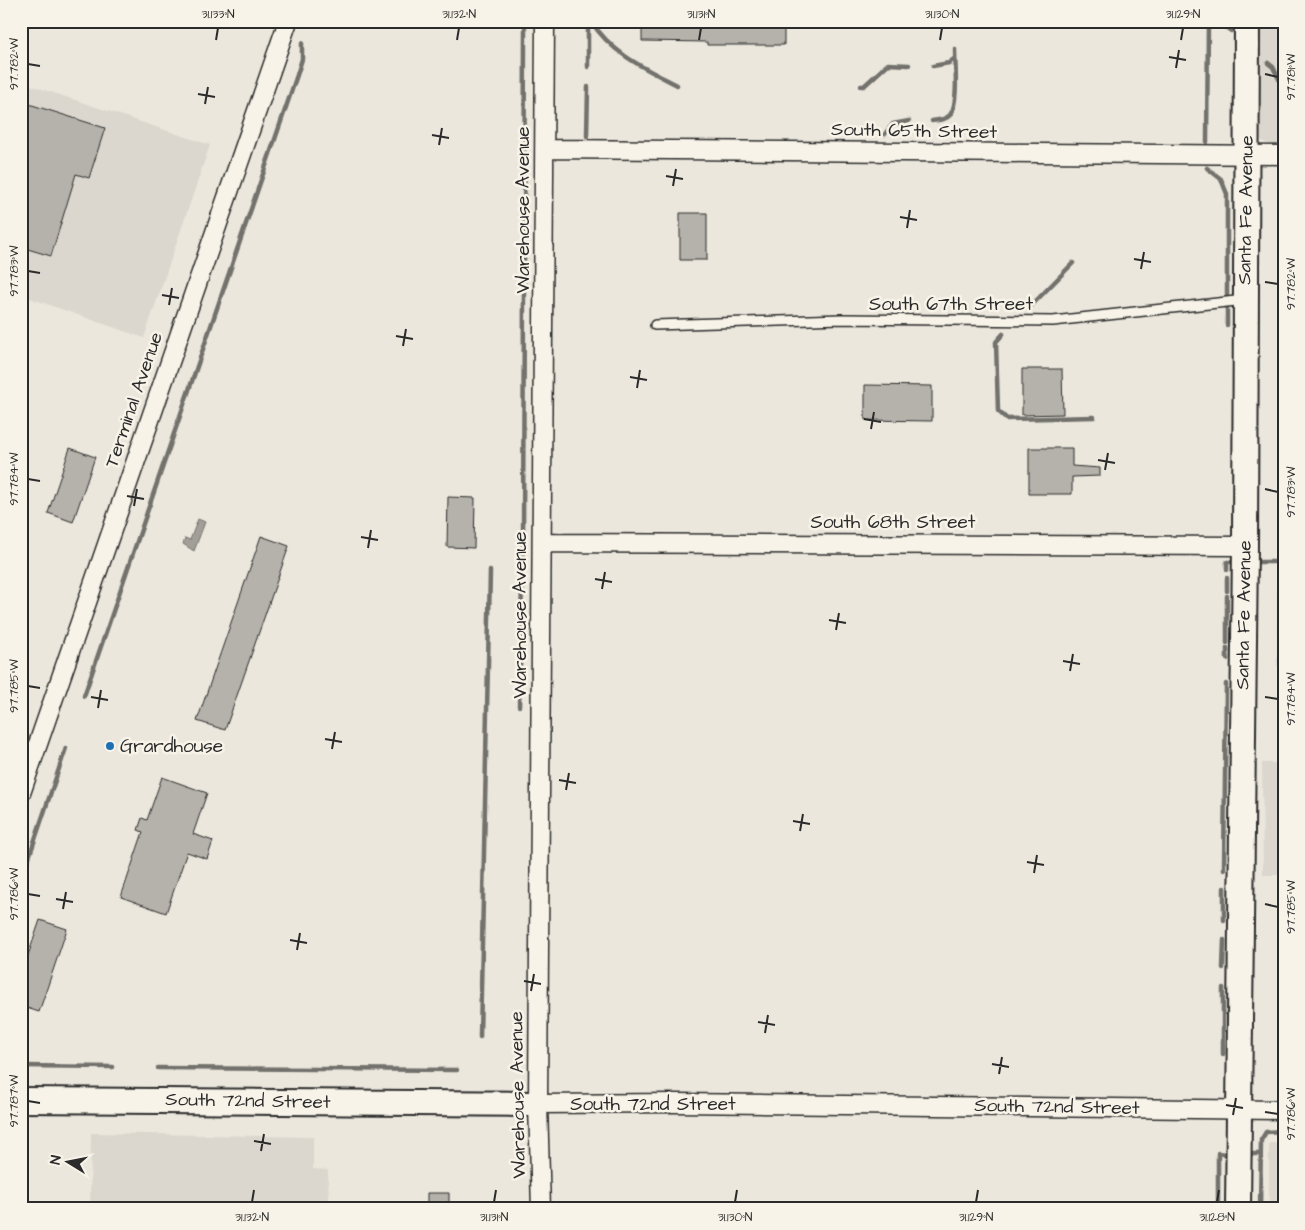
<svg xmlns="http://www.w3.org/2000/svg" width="1305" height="1230" font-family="'Architects Daughter',sans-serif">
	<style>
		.built { fill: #dbd7ce }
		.water { fill: #a29f98; stroke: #72716c }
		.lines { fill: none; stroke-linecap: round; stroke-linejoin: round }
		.stream { stroke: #72716c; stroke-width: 4.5 }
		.building { fill: #b5b2ab; stroke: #2b2b2b }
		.lane-casing { stroke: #2b2b2b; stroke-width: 12 }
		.street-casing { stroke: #2b2b2b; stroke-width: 21 }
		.secondary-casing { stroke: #2b2b2b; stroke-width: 28 }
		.lane { stroke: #f7f3e8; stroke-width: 9 }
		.street { stroke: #f7f3e8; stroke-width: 18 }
		.secondary { stroke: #f7f3e8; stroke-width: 24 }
		.ticks { fill: none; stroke: #2b2b2b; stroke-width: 2 }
		.poi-dot { fill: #1f6fb2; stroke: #f7f3e8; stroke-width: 2 }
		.labels { text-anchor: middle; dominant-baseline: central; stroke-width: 5; stroke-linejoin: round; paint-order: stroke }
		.street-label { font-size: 19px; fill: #2b2b2b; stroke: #f7f3e8 }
		.poi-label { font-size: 19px; fill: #2b2b2b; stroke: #f7f3e8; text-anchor: start }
		.neatline { fill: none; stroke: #2b2b2b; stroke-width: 2 }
		.ticks-label { font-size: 12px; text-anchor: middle; fill: #2b2b2b }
	</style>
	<rect width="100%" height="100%" fill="#ebe7dd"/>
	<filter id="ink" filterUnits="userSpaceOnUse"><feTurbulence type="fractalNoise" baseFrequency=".02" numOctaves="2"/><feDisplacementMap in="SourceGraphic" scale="10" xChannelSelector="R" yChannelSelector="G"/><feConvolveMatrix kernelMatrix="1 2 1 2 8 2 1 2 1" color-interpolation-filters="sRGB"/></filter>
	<g filter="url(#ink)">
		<path class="built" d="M1255,21H1284V146L1269,145L1258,138Z
			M21,82L210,145L144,338L21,295Z
			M1277,573H1284V666H1277Z
			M1262,763H1284V875H1263Z
			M91,1133L313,1137V1169L328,1170L329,1209H90Z
			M1269,1143H1284V1209H1269Z"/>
		<path class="water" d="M198,519L205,522L194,551L183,544L185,538L190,540Z"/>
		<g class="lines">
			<path class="stream" d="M591,21C612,54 644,68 677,85
				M955,21V25
				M1216,21L1231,31
				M1268,63L1273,67L1284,89
				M933,66L949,63L955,58
				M588,67V21
				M861,86H864L888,64L909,65
				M932,121C939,120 946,120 950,115C959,104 955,64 955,49
				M885,134L893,124L909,121
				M587,136L588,87
				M1207,142L1208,21
				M1207,168L1221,179L1227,194V325
				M1029,308L1073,263
				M1003,334L996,342L998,411L1007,419L1094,417
				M1258,562H1284
				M1227,570V562H1231
				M1227,591V578
				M1227,643V596
				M1227,659V648
				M84,696L297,75L302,59V43
				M519,706L523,543L525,28
				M28,860L66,748
				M1224,869L1226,684
				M1224,920V888
				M1223,968L1224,940
				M480,1037L490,571
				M1223,1054V988
				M21,1066L113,1067
				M158,1068L457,1070
				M1252,1154H1260
				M1218,1209V1153L1225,1154
				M1260,1209L1261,1140L1266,1132L1284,1131"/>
		</g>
		<path class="building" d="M642,21H784V45H707V42L642,41Z
			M29,104L105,128L89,178L76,174L51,256L21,247V129Z
			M680,213H707V260H680Z
			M1022,369H1062L1063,414L1022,415Z
			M865,385L932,386V421L865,420Z
			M70,448L95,457L73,522L48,513Z
			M1029,448H1072V466L1100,468V476L1072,477V494H1029Z
			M448,497L475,498L474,548L447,547Z
			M261,536L289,546L225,730L197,721Z
			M162,777L207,793L193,834L213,841L207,859L187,852L166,913L121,897L143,832L138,830L142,818L147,820Z
			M40,920L67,929L39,1012L21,1006V976Z
			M427,1193H449V1209H427Z"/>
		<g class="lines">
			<defs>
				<path id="lane" d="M655,325L841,319L1053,321L1245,300"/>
				<path id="street" d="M545,149L1284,155
					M542,543L1245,546
					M21,793L288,21
					M538,1104L676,1103L1284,1110
					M541,1209L538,1104L545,21"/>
				<path id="secondary" d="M21,1100L538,1104
					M1238,1209L1245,546L1247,21"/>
			</defs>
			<use href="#lane" class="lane-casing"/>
			<use href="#street" class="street-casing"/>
			<use href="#secondary" class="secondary-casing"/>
			<use href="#lane" class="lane"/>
			<use href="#street" class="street"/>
			<use href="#secondary" class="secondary"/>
		</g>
	</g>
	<path class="ticks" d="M216,40L218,28M457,40L459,28M699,40L701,28M940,40L942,28M1181,40L1183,28M1169,57L1186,60M28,64L40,66M1176,68L1179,50M1265,74L1278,77M198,94L215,97M205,104L208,87M432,135L449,138M439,145L442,128M666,176L683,179M673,186L676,169M900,217L917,220M907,228L910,210M1134,259L1151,262M1141,269L1144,252M28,271L40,273M1265,282L1278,284M162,295L179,298M169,305L172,288M396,336L413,339M403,346L406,329M630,377L647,380M637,388L640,370M864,419L881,422M871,429L874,412M1098,460L1115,463M1105,470L1108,453M28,479L40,481M1265,489L1278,492M127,496L144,499M134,506L137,489M361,537L378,540M368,548L371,530M595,579L612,582M602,589L605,572M829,620L846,623M836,630L839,613M1063,661L1080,664M1070,671L1073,654M28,686L40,688M91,697L108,700M1265,697L1278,699M98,708L101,690M325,739L342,742M332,749L335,732M559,780L576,783M566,790L569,773M793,821L810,824M800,831L803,814M1027,862L1044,865M1034,873L1037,855M28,894L40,896M56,899L73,902M1265,904L1278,907M63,909L66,892M290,940L307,943M297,950L300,933M524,981L541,984M531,991L534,974M758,1022L775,1025M765,1033L768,1015M992,1064L1009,1067M999,1074L1002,1057M28,1101L40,1103M1226,1105L1243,1108M1265,1112L1278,1114M1233,1115L1236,1098M254,1141L271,1144M261,1151L264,1134M252,1202L254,1190M494,1202L496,1190M735,1202L737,1190M976,1202L978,1190M1217,1202L1219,1190"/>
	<circle class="poi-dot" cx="110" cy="746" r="5"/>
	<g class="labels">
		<g class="street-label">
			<text transform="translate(914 131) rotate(1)">South 65th Street</text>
			<text transform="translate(523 210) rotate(-90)">Warehouse Avenue</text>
			<text transform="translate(1246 210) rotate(-89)">Santa Fe Avenue</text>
			<text x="951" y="304">South 67th Street</text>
			<text transform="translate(134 400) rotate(-71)">Terminal Avenue</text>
			<text x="893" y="522">South 68th Street</text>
			<text transform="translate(520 615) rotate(-90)">Warehouse Avenue</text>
			<text transform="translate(1244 615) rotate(-89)">Santa Fe Avenue</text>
			<text transform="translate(518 1095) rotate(-91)">Warehouse Avenue</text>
			<text transform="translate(248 1101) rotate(1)">South 72nd Street</text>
			<text x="653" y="1104">South 72nd Street</text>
			<text transform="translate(1057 1107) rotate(1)">South 72nd Street</text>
		</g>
		<g class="poi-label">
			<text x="120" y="746">Grardhouse</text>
		</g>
	</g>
	<rect width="1305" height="1230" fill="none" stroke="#f7f3e8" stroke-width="55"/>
	<g transform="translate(68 1162) rotate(280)" stroke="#f7f3e8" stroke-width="4" paint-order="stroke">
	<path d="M0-4L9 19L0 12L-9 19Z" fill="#2b2b2b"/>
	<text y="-8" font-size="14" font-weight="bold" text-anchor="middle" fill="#2b2b2b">N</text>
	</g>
	<rect x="28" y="28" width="1250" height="1174" class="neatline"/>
	<g class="ticks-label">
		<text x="218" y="18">31.133°N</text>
		<text x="459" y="18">31.132°N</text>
		<text x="701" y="18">31.131°N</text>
		<text x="942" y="18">31.130°N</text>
		<text x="1183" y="18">31.129°N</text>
		<text transform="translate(14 64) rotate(-90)" y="4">97.782°W</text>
		<text transform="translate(1291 77) rotate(-90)" y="4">97.781°W</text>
		<text transform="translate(14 271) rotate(-90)" y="4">97.783°W</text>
		<text transform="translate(1291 284) rotate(-90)" y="4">97.782°W</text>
		<text transform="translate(14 479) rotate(-90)" y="4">97.784°W</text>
		<text transform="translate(1291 492) rotate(-90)" y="4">97.783°W</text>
		<text transform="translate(14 686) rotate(-90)" y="4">97.785°W</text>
		<text transform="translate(1291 699) rotate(-90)" y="4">97.784°W</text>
		<text transform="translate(14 894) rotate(-90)" y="4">97.786°W</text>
		<text transform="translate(1291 907) rotate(-90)" y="4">97.785°W</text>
		<text transform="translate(14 1101) rotate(-90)" y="4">97.787°W</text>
		<text transform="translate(1291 1114) rotate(-90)" y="4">97.786°W</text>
		<text x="252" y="1221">31.132°N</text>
		<text x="494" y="1221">31.131°N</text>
		<text x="735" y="1221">31.130°N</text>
		<text x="976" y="1221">31.129°N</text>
		<text x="1217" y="1221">31.128°N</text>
	</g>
</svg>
